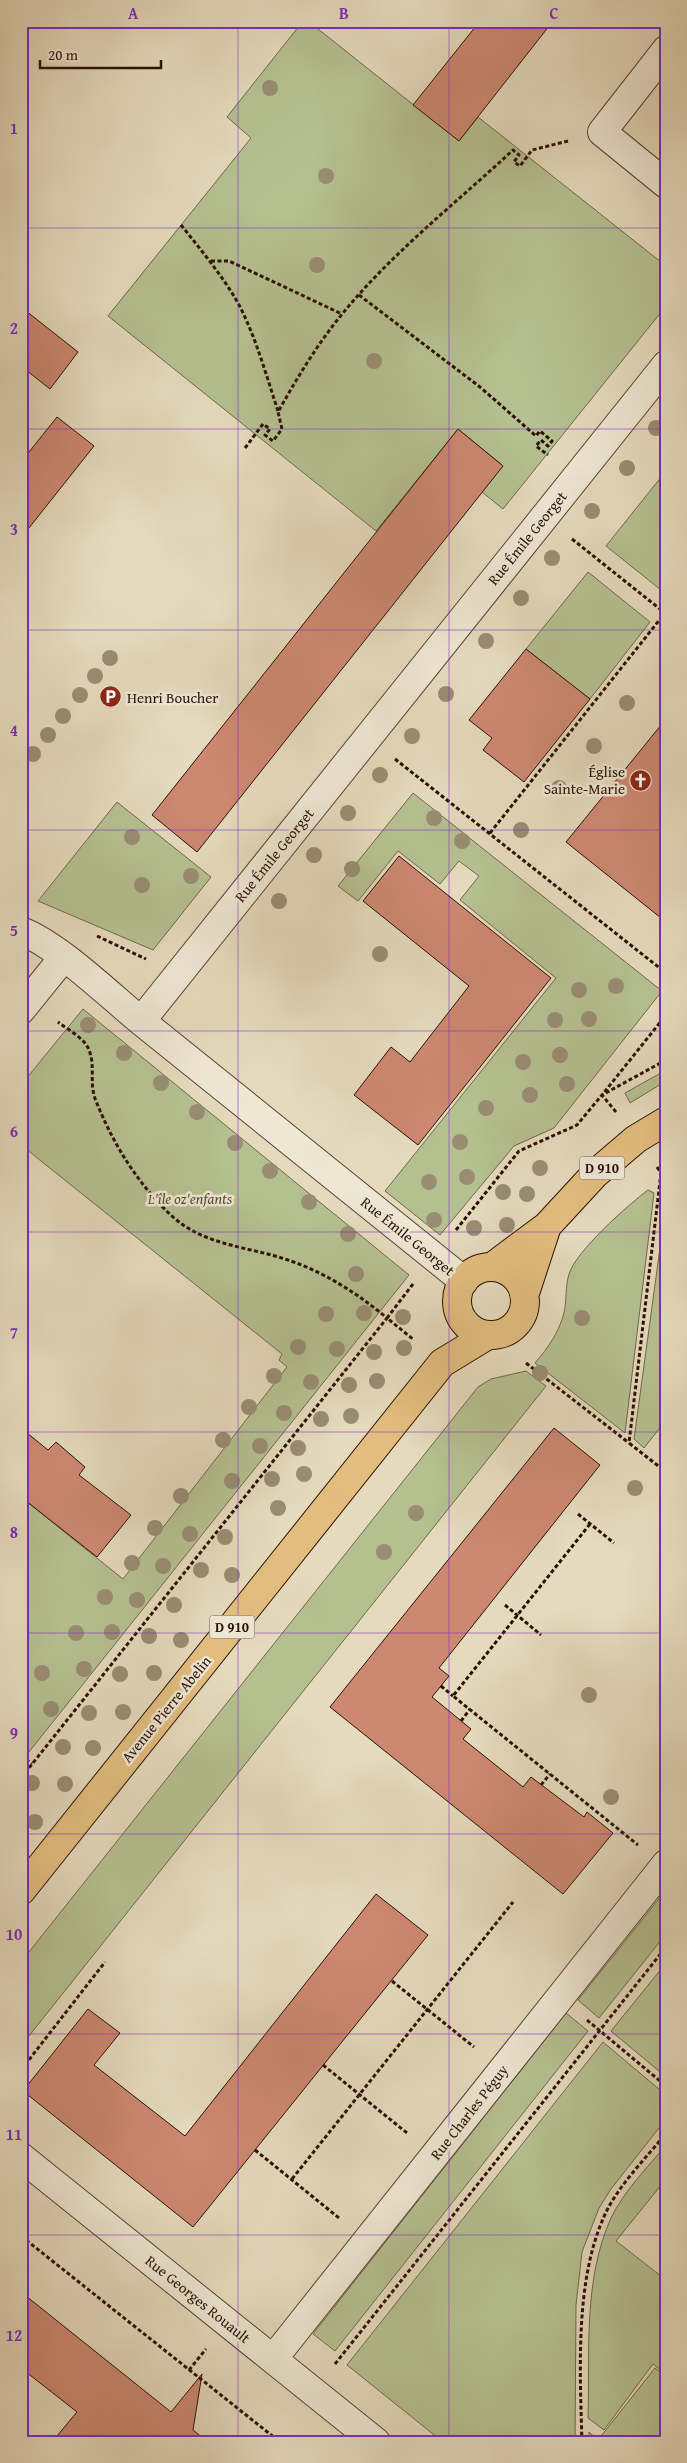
<svg xmlns="http://www.w3.org/2000/svg" width="687" height="2463" font-family="'Gentium Book Plus',serif">
	<style>
		.green { fill: #b5c091; stroke: #70684b }
		.building { fill: #cc8871; stroke: #2b1005 }
		.lines { fill: none; stroke-linecap: round; stroke-linejoin: round }
		.minor-casing { stroke: #5a4233; stroke-width: 30 }
		.primary-casing { stroke: #2b1005; stroke-width: 30 }
		.path { stroke: #2b1005; stroke-width: 3; stroke-dasharray: 4 2.5; stroke-linecap: butt }
		.minor { stroke: #eee7d4; stroke-width: 28 }
		.primary { stroke: #e2bd7e; stroke-width: 28 }
		.tree { fill: #998d73 }
		.grid { fill: none; stroke: #7b2cbf; stroke-width: 1; stroke-opacity: 0.55 }
		.labels { text-anchor: middle; dominant-baseline: central; stroke-width: 5; stroke-linejoin: round; paint-order: stroke }
		.shield { fill: #eee7d4; stroke: #665043; stroke-width: 1 }
		.shield-label { font-size: 14px; font-weight: bold; fill: #2b1005 }
		.street-label { font-size: 15px; fill: #2b1005; stroke: #eee7d4 }
		.poi-label { font-size: 15px; fill: #2b1005; stroke: #eee7d4; text-anchor: start }
		.park-label { font-size: 15px; font-style: italic; fill: #5b4e36; stroke: #eee7d4 }
		.neatline { fill: none; stroke: #7b2cbf; stroke-width: 2 }
		.grid-label { font-size: 16px; text-anchor: middle; font-weight: bold; fill: #7b2cbf }
	</style>
	<rect width="100%" height="100%" fill="#e5dabd"/>
	<filter id="stains"><feTurbulence type="fractalNoise" baseFrequency=".004" numOctaves="4"/><feColorMatrix values="0 0 0 0 .2 0 0 0 0 .09 0 0 0 0 .02 0 0 0 .5 -.17"/></filter>
	<radialGradient id="worn" r=".72"><stop offset=".6" stop-color="#630" stop-opacity="0"/><stop offset="1" stop-color="#630" stop-opacity=".3"/></radialGradient>
	<path class="green" d="M303,21H308L459,141L478,117L666,266V306L503,509L482,492L502,465L458,429L376,531L108,316L251,138L227,117Z
		M666,471V594L606,546Z
		M588,572L650,622L590,699L526,649Z
		M413,793L662,991L554,1128L514,1146L440,1235L385,1191L556,978L460,900L479,876L459,861L440,884L398,851L358,901L338,886Z
		M117,802L211,877L153,950L38,901Z
		M83,1009L409,1275L21,1762V1497L123,1579L287,1367L279,1360L282,1354L21,1145V1085Z
		M666,1070V1081L630,1103L625,1093Z
		M648,1190L654,1193L625,1433L535,1363C548,1348 559,1332 564,1313C567,1300 565,1287 569,1274C576,1251 628,1205 648,1190Z
		M666,1204V1420L644,1448L634,1439Z
		M526,1371L546,1386L21,2046V1962L478,1387L491,1379Z
		M666,1890V1934L599,2018L578,2000Z
		M666,1963V2077L611,2031Z
		M566,2013L588,2031L335,2351L313,2334Z
		M603,2042L666,2095V2119L611,2189L599,2208L582,2252L576,2305L575,2442H443L347,2365Z
		M666,2145V2179L616,2241L666,2280V2374L653,2364L604,2430L588,2418C590,2352 583,2280 611,2218C624,2191 647,2168 666,2145Z
		M655,2368L666,2377V2442H589V2432L598,2440Z"/>
	<path class="building" d="M480,21H553L459,141L413,105Z
		M21,307L78,352L50,389L21,366Z
		M57,417L94,446L21,538V462Z
		M458,429L503,466L197,852L152,815Z
		M526,649L590,699L524,782L483,750L492,738L469,720Z
		M666,719V922L566,842Z
		M399,856L551,978L418,1145L354,1095L391,1047L410,1062L469,986L363,901Z
		M21,1428L48,1450L56,1442L85,1467L79,1475L131,1515L97,1557L21,1497Z
		M554,1428L600,1465L439,1668L449,1676L432,1697L471,1729L463,1739L523,1787L531,1777L584,1817L587,1812L613,1833L563,1894L330,1707Z
		M376,1894L428,1935L193,2227L23,2091L88,2009L120,2033L94,2065L185,2136Z
		M21,2292L171,2412L202,2374L193,2430L208,2442H52L77,2412L21,2368Z"/>
	<g class="lines">
		<defs>
			<path id="minor" d="M666,50L602,132L666,184
				M21,931C58,945 109,995 141,1021
				M21,1010L63,958
				M464,1281L141,1021L666,365
				M21,2157L376,2442
				M273,2359L666,1864"/>
			<path id="primary" d="M492,1267L547,1226L595,1174L636,1139L666,1121
				M457 1301a34 34 0 1 1 68 0a34 34 0 1 1-68 0Z
				M525,1293L547,1226
				M21,1891L442,1363L488,1335"/>
		</defs>
		<use href="#minor" class="minor-casing"/>
		<use href="#primary" class="primary-casing"/>
		<path class="path" d="M181,225C201,250 222,275 238,303C256,337 266,375 278,411
			M211,261H229L342,314
			M359,295L480,387L536,436L540,431L552,441L548,446L541,440L536,446L548,455
			M245,448L263,424L270,429L265,435L273,441L282,429L278,412C297,378 318,343 343,313C392,253 456,203 513,150L519,155L514,162L520,166L532,150L568,141
			M572,539L665,613
			M395,759L666,973
			M490,833L665,613
			M97,936L146,959
			M616,1112L602,1095L666,1015
			M657,1167L661,1173L629,1443L666,1472
			M662,1174L666,1180
			M456,1230L519,1151L577,1125L602,1095L666,1060
			M413,1284L387,1318L414,1340
			M526,1363L629,1443
			M578,1514L614,1543
			M590,1524L453,1696L638,1845
			M505,1605L541,1635
			M441,1686L453,1696
			M461,1721L470,1709
			M21,1755L32,1764
			M21,1778L387,1318C353,1290 318,1268 275,1256C240,1246 202,1243 173,1217C139,1186 113,1144 96,1101C89,1085 95,1067 90,1053C87,1039 68,1030 58,1022
			M541,1785L550,1774
			M392,1981L474,2047
			M587,2020L666,2086
			M323,2065L407,2133
			M21,2070L105,1962
			M255,2150L339,2218
			M292,2179L513,1902
			M21,2236L280,2442
			M335,2364L666,1947
			M189,2370L206,2349
			M582,2442C580,2373 575,2283 603,2219C616,2187 645,2160 666,2133"/>
		<use href="#minor" class="minor"/>
		<use href="#primary" class="primary"/>
	</g>
	<g class="tree">
		<circle cx="270" cy="88" r="8"/>
		<circle cx="326" cy="176" r="8"/>
		<circle cx="317" cy="265" r="8"/>
		<circle cx="374" cy="361" r="8"/>
		<circle cx="656" cy="428" r="8"/>
		<circle cx="627" cy="468" r="8"/>
		<circle cx="592" cy="511" r="8"/>
		<circle cx="552" cy="558" r="8"/>
		<circle cx="521" cy="598" r="8"/>
		<circle cx="486" cy="641" r="8"/>
		<circle cx="110" cy="658" r="8"/>
		<circle cx="95" cy="676" r="8"/>
		<circle cx="446" cy="694" r="8"/>
		<circle cx="80" cy="695" r="8"/>
		<circle cx="627" cy="703" r="8"/>
		<circle cx="63" cy="716" r="8"/>
		<circle cx="48" cy="735" r="8"/>
		<circle cx="412" cy="736" r="8"/>
		<circle cx="594" cy="746" r="8"/>
		<circle cx="33" cy="754" r="8"/>
		<circle cx="380" cy="775" r="8"/>
		<circle cx="559" cy="788" r="8"/>
		<circle cx="348" cy="813" r="8"/>
		<circle cx="434" cy="818" r="8"/>
		<circle cx="521" cy="830" r="8"/>
		<circle cx="132" cy="837" r="8"/>
		<circle cx="462" cy="841" r="8"/>
		<circle cx="314" cy="855" r="8"/>
		<circle cx="352" cy="869" r="8"/>
		<circle cx="191" cy="876" r="8"/>
		<circle cx="142" cy="885" r="8"/>
		<circle cx="279" cy="901" r="8"/>
		<circle cx="380" cy="954" r="8"/>
		<circle cx="616" cy="986" r="8"/>
		<circle cx="579" cy="990" r="8"/>
		<circle cx="589" cy="1019" r="8"/>
		<circle cx="555" cy="1020" r="8"/>
		<circle cx="88" cy="1025" r="8"/>
		<circle cx="124" cy="1053" r="8"/>
		<circle cx="560" cy="1055" r="8"/>
		<circle cx="523" cy="1062" r="8"/>
		<circle cx="161" cy="1083" r="8"/>
		<circle cx="567" cy="1084" r="8"/>
		<circle cx="530" cy="1095" r="8"/>
		<circle cx="486" cy="1108" r="8"/>
		<circle cx="197" cy="1112" r="8"/>
		<circle cx="460" cy="1142" r="8"/>
		<circle cx="235" cy="1143" r="8"/>
		<circle cx="540" cy="1168" r="8"/>
		<circle cx="270" cy="1171" r="8"/>
		<circle cx="467" cy="1177" r="8"/>
		<circle cx="429" cy="1182" r="8"/>
		<circle cx="503" cy="1192" r="8"/>
		<circle cx="527" cy="1194" r="8"/>
		<circle cx="309" cy="1202" r="8"/>
		<circle cx="434" cy="1220" r="8"/>
		<circle cx="507" cy="1225" r="8"/>
		<circle cx="474" cy="1228" r="8"/>
		<circle cx="348" cy="1234" r="8"/>
		<circle cx="356" cy="1274" r="8"/>
		<circle cx="364" cy="1313" r="8"/>
		<circle cx="326" cy="1314" r="8"/>
		<circle cx="403" cy="1317" r="8"/>
		<circle cx="582" cy="1318" r="8"/>
		<circle cx="298" cy="1347" r="8"/>
		<circle cx="404" cy="1348" r="8"/>
		<circle cx="337" cy="1349" r="8"/>
		<circle cx="374" cy="1352" r="8"/>
		<circle cx="540" cy="1373" r="8"/>
		<circle cx="274" cy="1376" r="8"/>
		<circle cx="377" cy="1381" r="8"/>
		<circle cx="311" cy="1382" r="8"/>
		<circle cx="349" cy="1385" r="8"/>
		<circle cx="249" cy="1407" r="8"/>
		<circle cx="284" cy="1413" r="8"/>
		<circle cx="351" cy="1416" r="8"/>
		<circle cx="321" cy="1419" r="8"/>
		<circle cx="223" cy="1440" r="8"/>
		<circle cx="260" cy="1446" r="8"/>
		<circle cx="298" cy="1448" r="8"/>
		<circle cx="304" cy="1474" r="8"/>
		<circle cx="272" cy="1479" r="8"/>
		<circle cx="232" cy="1481" r="8"/>
		<circle cx="635" cy="1488" r="8"/>
		<circle cx="181" cy="1496" r="8"/>
		<circle cx="278" cy="1508" r="8"/>
		<circle cx="416" cy="1513" r="8"/>
		<circle cx="155" cy="1528" r="8"/>
		<circle cx="190" cy="1534" r="8"/>
		<circle cx="225" cy="1537" r="8"/>
		<circle cx="384" cy="1552" r="8"/>
		<circle cx="132" cy="1563" r="8"/>
		<circle cx="163" cy="1566" r="8"/>
		<circle cx="201" cy="1570" r="8"/>
		<circle cx="232" cy="1575" r="8"/>
		<circle cx="105" cy="1597" r="8"/>
		<circle cx="137" cy="1600" r="8"/>
		<circle cx="174" cy="1605" r="8"/>
		<circle cx="112" cy="1632" r="8"/>
		<circle cx="76" cy="1633" r="8"/>
		<circle cx="149" cy="1636" r="8"/>
		<circle cx="181" cy="1640" r="8"/>
		<circle cx="84" cy="1669" r="8"/>
		<circle cx="42" cy="1673" r="8"/>
		<circle cx="154" cy="1673" r="8"/>
		<circle cx="120" cy="1674" r="8"/>
		<circle cx="589" cy="1695" r="8"/>
		<circle cx="51" cy="1709" r="8"/>
		<circle cx="123" cy="1712" r="8"/>
		<circle cx="89" cy="1713" r="8"/>
		<circle cx="63" cy="1747" r="8"/>
		<circle cx="93" cy="1748" r="8"/>
		<circle cx="32" cy="1783" r="8"/>
		<circle cx="65" cy="1784" r="8"/>
		<circle cx="611" cy="1797" r="8"/>
		<circle cx="35" cy="1822" r="8"/>
	</g>
	<path class="grid" d="M238,21V2442M449,21V2442M21,228H666M21,429H666M21,630H666M21,830H666M21,1031H666M21,1232H666M21,1432H666M21,1633H666M21,1834H666M21,2034H666M21,2235H666"/>
	<defs>
		<symbol id="parking-disc" viewBox="-11 -11 22 22"><circle r="9.5" fill="#8f2418" stroke="#eee7d4"/><path d="M-3.5-5.5H1a3.5 3.5 0 0 1 0 7H-1V5.5H-3.5ZM-1-3.4V-.6H.8a1.4 1.4 0 0 0 0-2.8Z" fill="#fff"/></symbol>
		<symbol id="church-disc" viewBox="-11 -11 22 22"><circle r="9.5" fill="#8f2418" stroke="#eee7d4"/><path d="M-1.2-6h2.4v3.5h3.3v2.4h-3.3V6h-2.4V-.1h-3.3v-2.4h3.3Z" fill="#fff"/></symbol>
	</defs>
	<g fill-rule="evenodd">
		<use href="#parking-disc" x="98" y="684" width="25" height="25"/>
		<use href="#church-disc" x="628" y="768" width="25" height="25"/>
	</g>
	<g class="labels">
		<g class="shield">
			<rect x="579.5" y="1156.5" width="45" height="23" rx="4"/>
			<rect x="209.5" y="1615.5" width="45" height="23" rx="4"/>
		</g>
		<g class="shield-label">
			<text x="602" y="1168">D 910</text>
			<text x="232" y="1627">D 910</text>
		</g>
		<g class="street-label">
			<text transform="translate(527 538) rotate(-51)">Rue Émile Georget</text>
			<text transform="translate(274 855) rotate(-51)">Rue Émile Georget</text>
			<text transform="translate(408 1236) rotate(39)">Rue Émile Georget</text>
			<text transform="translate(166 1709) rotate(-51)">Avenue Pierre Abelin</text>
			<text transform="translate(469 2112) rotate(-52)">Rue Charles Péguy</text>
			<text transform="translate(198 2299) rotate(39)">Rue Georges Rouault</text>
		</g>
		<g class="poi-label">
			<text x="127" y="697">Henri Boucher</text>
			<text x="625" y="771" text-anchor="end">Église<tspan x="625" dy="17">Sainte-Marie</tspan></text>
		</g>
		<g class="park-label">
			<text x="190" y="1198">L'île oz'enfants</text>
		</g>
	</g>
	<rect width="687" height="2463" fill="none" stroke="#e5dabd" stroke-width="55"/>
	<path d="M40 60v8h121v-8" fill="none" stroke="#2b1005" stroke-width="2.5"/>
	<text x="48" y="60" font-size="15" fill="#2b1005" stroke="#eee7d4" stroke-width="4" paint-order="stroke">20 m</text>
	<rect x="28" y="28" width="632" height="2408" class="neatline"/>
	<g class="grid-label">
		<text x="133" y="19">A</text>
		<text x="344" y="19">B</text>
		<text x="554" y="19">C</text>
		<text x="14" y="134">1</text>
		<text x="14" y="334">2</text>
		<text x="14" y="535">3</text>
		<text x="14" y="736">4</text>
		<text x="14" y="936">5</text>
		<text x="14" y="1137">6</text>
		<text x="14" y="1338">7</text>
		<text x="14" y="1538">8</text>
		<text x="14" y="1739">9</text>
		<text x="14" y="1940">10</text>
		<text x="14" y="2140">11</text>
		<text x="14" y="2341">12</text>
	</g>
	<rect width="100%" height="100%" filter="url(#stains)"/>
	<rect width="100%" height="100%" fill="url(#worn)"/>
</svg>
